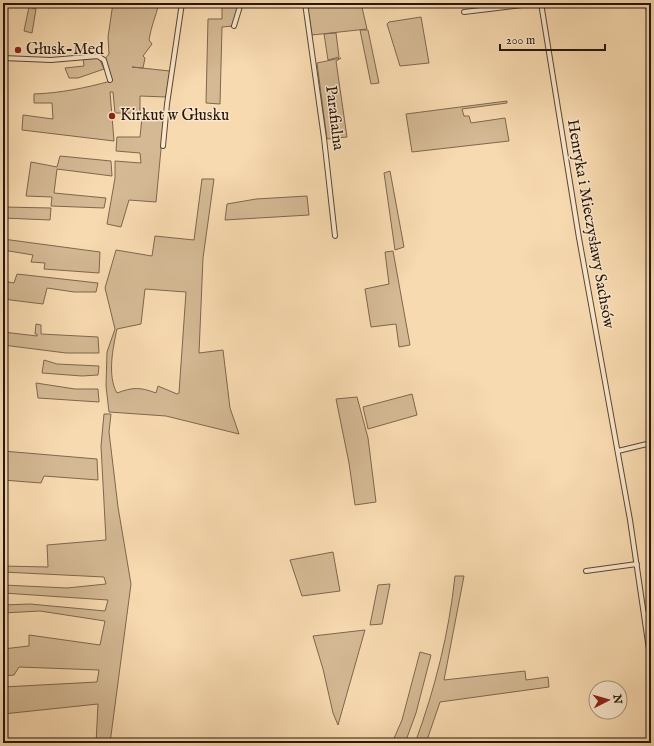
<svg xmlns="http://www.w3.org/2000/svg" width="654" height="746" font-family="'IM FELL English',serif">
	<style>
		.green { fill: #d4b994; stroke: #7e674e; fill-rule: evenodd }
		.lines { fill: none; stroke-linecap: round; stroke-linejoin: round }
		.minor-casing { stroke: #5b4633; stroke-width: 6 }
		.minor { stroke: #fae7cc; stroke-width: 4 }
		.poi-dot { fill: #8f2418; stroke: #fae7cc; stroke-width: 1.5 }
		.labels { text-anchor: middle; dominant-baseline: central; stroke-width: 3; stroke-linejoin: round; paint-order: stroke }
		.poi-label { font-size: 16px; fill: #271509; stroke: #fae7cc; text-anchor: start }
		.street-label { font-size: 16px; fill: #271509; stroke: #fae7cc }
	</style>
	<rect width="100%" height="100%" fill="#f8dab0"/>
	<filter id="stains"><feTurbulence type="fractalNoise" baseFrequency=".005" numOctaves="4"/><feColorMatrix values="0 0 0 0 .2 0 0 0 0 .09 0 0 0 0 .02 0 0 0 .5 -.17"/></filter>
	<radialGradient id="worn" r=".72"><stop offset=".6" stop-color="#630" stop-opacity="0"/><stop offset="1" stop-color="#630" stop-opacity=".3"/></radialGradient>
	<path class="green" d="M113,3H159C156,16 151,26 149,40L152,44L143,56L145,58L143,68L132,67L170,71L166,97L140,96V113H115L113,92H110L114,141L22,130L23,115L53,119L52,103H34V94C61,93 85,88 111,81L105,59L109,54L108,37Z
		M237,3H240L233,26L222,27L220,104L206,103L208,19H222V7H237Z
		M307,3H361L367,29L312,35Z
		M645,3H651V26L649,27Z
		M29,7L36,9L32,33L24,31Z
		M421,17L429,63L400,66L387,24L389,22Z
		M360,30H368L379,83L371,84Z
		M336,33L339,57L328,60L324,34Z
		M83,58H99L104,69L78,78H69L65,68L84,66Z
		M341,58L336,61L347,137L327,139L317,63Z
		M507,101V103L462,109L464,116H469L471,123L505,118L509,141L412,152L406,114Z
		M142,117H164L156,202L129,200L121,227L107,224L115,178V161L141,163L140,153L116,151L117,137H140Z
		M60,156L111,161L112,176L57,169L54,193L106,198L104,208L51,206L52,197L26,196L31,162L57,167Z
		M390,171L404,247L395,250L384,173Z
		M202,179H214L203,258L199,353L223,350L230,408L239,434L166,416L109,412L106,386L107,352L115,329L105,288L116,250L152,256L155,236L194,240ZM145,289L186,292L179,393L177,394L158,386L156,393C140,387 133,387 117,393C107,376 113,347 117,329L141,324Z
		M307,196L309,215L225,220L227,204L256,199Z
		M3,207L51,208L50,220L3,218Z
		M3,239L100,252L99,273L44,269L45,263L31,262L33,255L3,250Z
		M393,251L410,345L399,347L396,324L371,327L365,289L389,284L385,252Z
		M17,274L98,283L96,292H74L47,288L43,304L3,299V281L14,283Z
		M36,324L41,325V334L98,337L99,353H66L3,345V332L37,336V334H35Z
		M44,360L57,364L99,366L98,375L82,376L42,373Z
		M36,383L75,389H98L99,402L38,398Z
		M412,394L417,415L368,429L363,407Z
		M357,397L368,438L376,502L355,505L349,463L336,399Z
		M104,414H111L109,432L118,507L131,584L110,743H96L98,704L3,714V687L97,682L99,670L19,667L14,675L3,676V649L29,646V635L100,645L105,621L40,611L3,613V605L30,604L105,611L108,600L3,593V585L67,588L106,584L104,577L3,572V566L48,567L47,545L106,540L101,446Z
		M3,451L97,459L98,480L44,476L41,483L3,480Z
		M333,552L340,591L302,596L290,560Z
		M455,576H464L444,680L525,671L526,680L548,677L549,687L440,702L426,743H415C435,689 449,633 455,576Z
		M390,584L382,624L370,625L378,585Z
		M365,630L338,725L333,713L323,669L313,636Z
		M420,652L431,655L416,713L405,743H392L402,720Z"/>
	<g class="lines">
		<defs>
			<path id="minor" d="M305,3L324,138L335,236
				M541,3L579,238L630,520L651,663
				M464,12L538,3
				M234,26L241,3
				M3,55V3
				M3,58L51,60L98,56L104,60L110,80
				M163,146L167,104L182,3
				M618,451L651,443
				M586,571L637,564
				M645,614L651,613"/>
		</defs>
		<use href="#minor" class="minor-casing"/>
		<use href="#minor" class="minor"/>
	</g>
	<g class="poi-dot">
		<circle cx="18" cy="50" r="4"/>
		<circle cx="112" cy="116" r="4"/>
	</g>
	<g class="labels">
		<g class="poi-label">
			<text x="26" y="50">Głusk-Med</text>
			<text x="120" y="116">Kirkut w Głusku</text>
		</g>
		<g class="street-label">
			<text transform="translate(334 118) rotate(83)">Parafialna</text>
			<text transform="translate(590 224) rotate(80)">Henryka i Mieczysławy Sachsów</text>
		</g>
	</g>
	<rect width="654" height="746" fill="none" stroke="#f8dab0" stroke-width="16"/>
	<rect x="4" y="4" width="646" height="738" fill="none" stroke="#271509" stroke-width="2"/>
	<rect x="8" y="8" width="638" height="730" fill="none" stroke="#271509"/>
	<g transform="translate(608 700) rotate(84)"><circle r="19" fill="#fae7cc" stroke="#a6937e"/>
	<path d="M0-3L7 15L0 10L-7 15Z" fill="#8f2418"/>
	<text y="-6" font-size="11" font-weight="bold" text-anchor="middle" fill="#271509">N</text>
	</g>
	<path d="M500 44v6h105v-6" fill="none" stroke="#271509" stroke-width="2"/>
	<text x="506" y="44" font-size="12" fill="#271509" stroke="#fae7cc" stroke-width="3" paint-order="stroke">200 m</text>
	<rect width="100%" height="100%" filter="url(#stains)"/>
	<rect width="100%" height="100%" fill="url(#worn)"/>
</svg>
